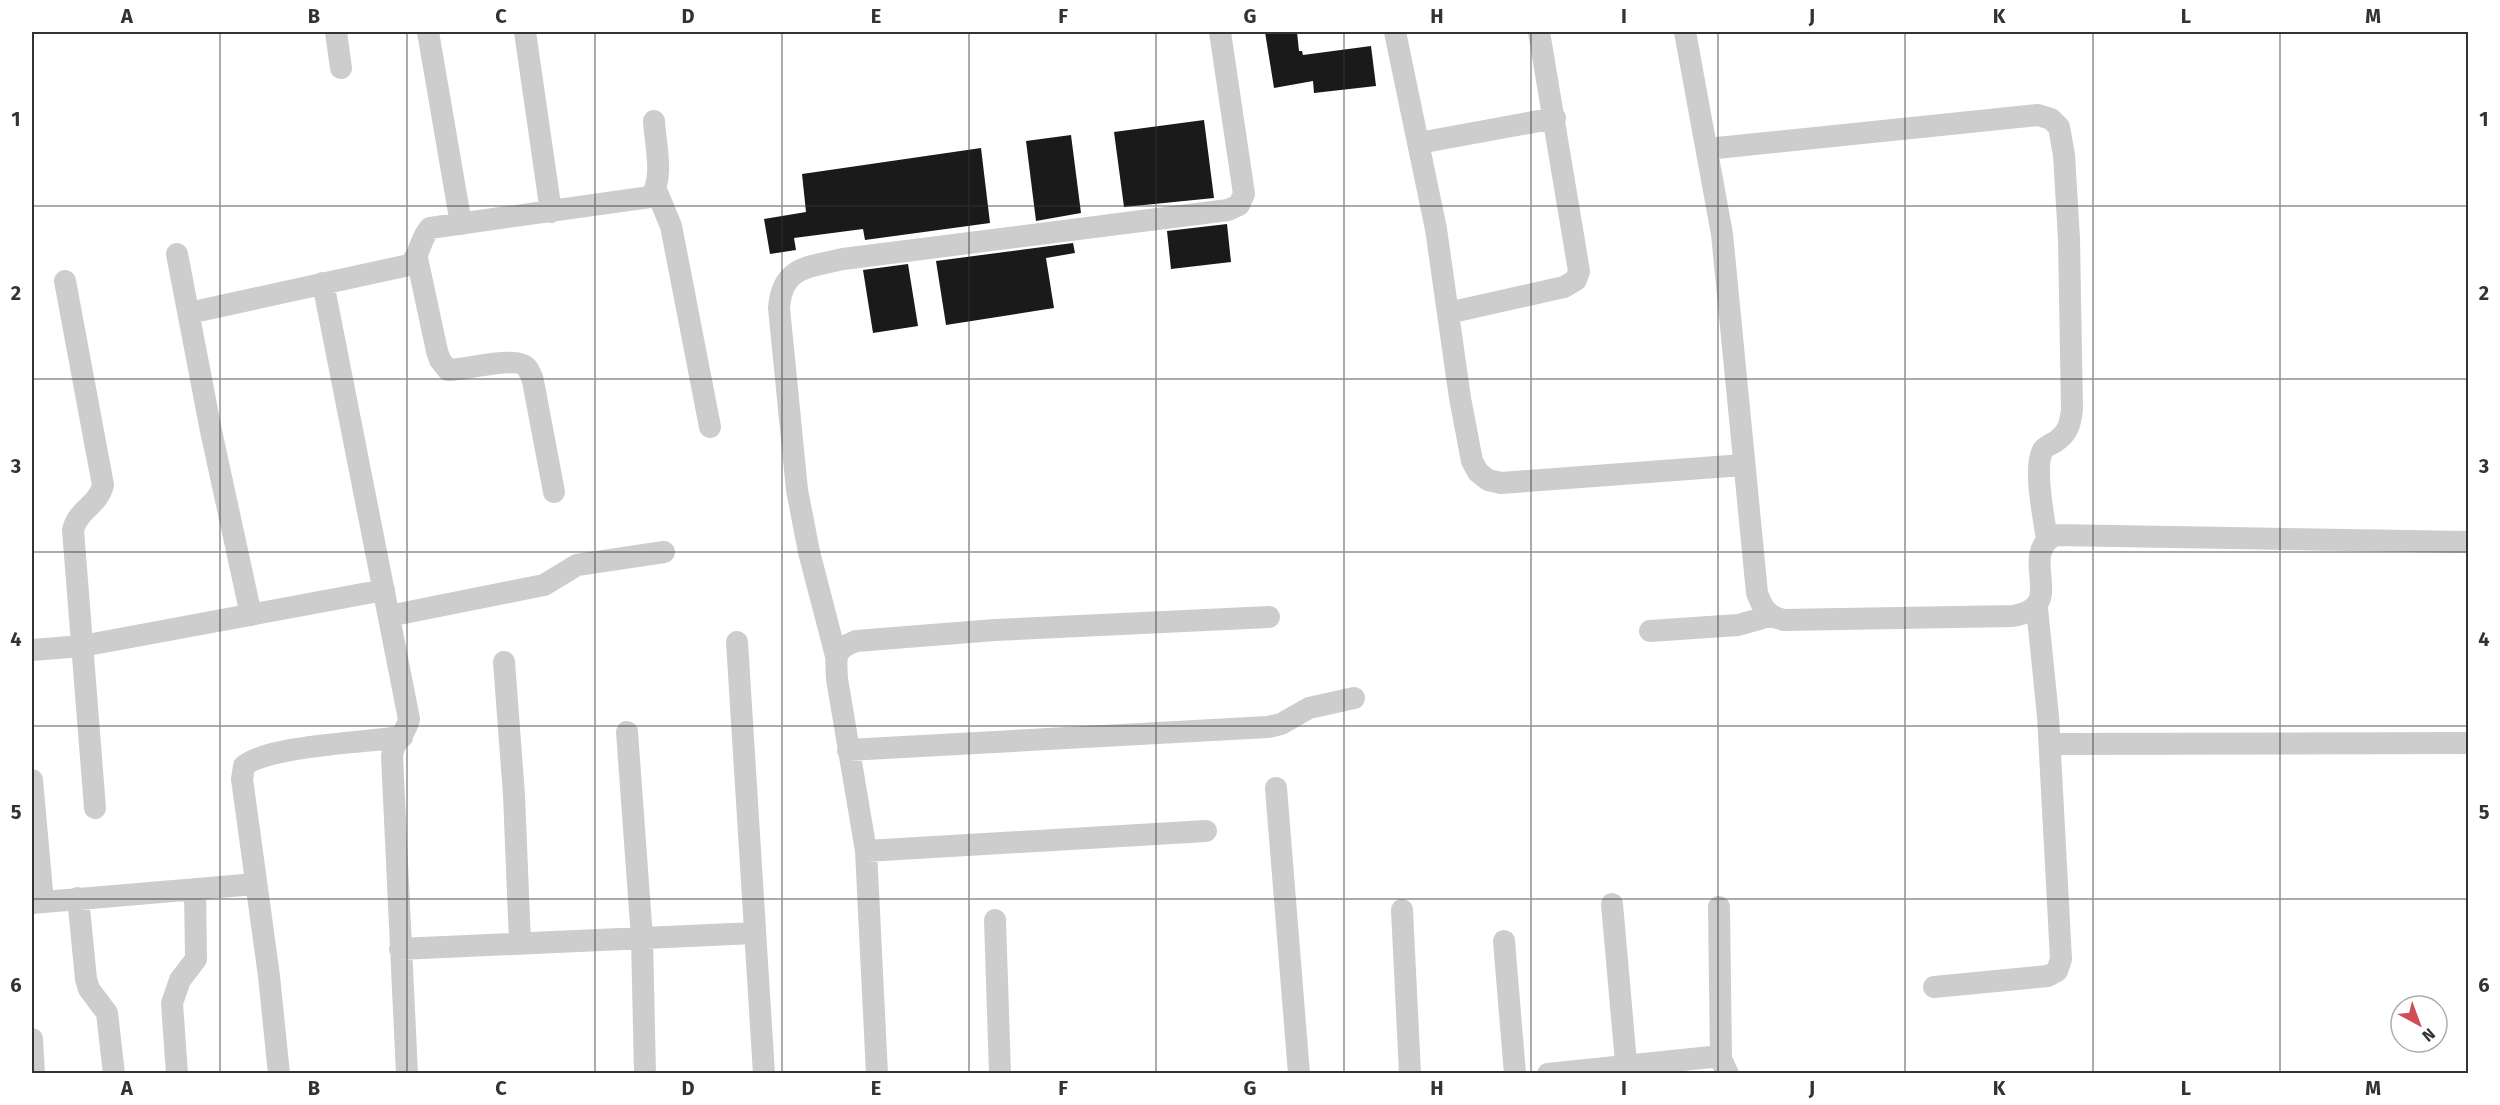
<svg xmlns="http://www.w3.org/2000/svg" width="2500" height="1105" font-family="'Fira Sans',sans-serif">
	<style>
		.building { fill: #1a1a1a }
		.lines { fill: none; stroke-linecap: round; stroke-linejoin: round }
		.minor { stroke: #cdcdcd; stroke-width: 22 }
		.grid { fill: none; stroke: #333; stroke-width: 1.5; stroke-opacity: 0.55 }
		.neatline { fill: none; stroke: #333; stroke-width: 2 }
		.grid-label { font-size: 20px; text-anchor: middle; font-weight: bold; fill: #333 }
	</style>
	<rect width="100%" height="100%" fill="#fff"/>
	<path class="building" d="M1265,32H1297L1299,51H1302L1303,55L1371,46L1376,86L1314,93L1313,81L1274,88Z
		M1204,120L1214,198L1124,207L1114,132Z
		M1071,135L1081,213L1036,221L1026,141Z
		M981,148L990,223L865,240L863,229L794,238L796,250L770,254L764,219L806,212L802,174Z
		M1227,224L1231,262L1171,269L1167,231Z
		M1073,243L1075,253L1046,258L1054,308L946,325L936,261Z
		M908,264L918,326L873,333L863,270Z"/>
	<g class="lines">
		<path class="minor" d="M336,32L341,68
			M428,32L461,224
			M525,32L551,212
			M1395,32L1436,229L1460,398L1472,461L1478,472L1488,480L1501,483L1743,465
			M1685,32L1722,234L1757,593C1763,609 1767,616 1784,620L2013,616C2070,607 2016,556 2055,535L2468,542
			M1419,143L1555,118
			M1707,149L2038,115L2051,119L2059,127L2064,155L2069,239L2072,410C2070,425 2068,433 2055,442C2051,444 2046,446 2043,450C2033,467 2044,519 2047,539
			M656,190L671,226L710,427
			M177,254L211,431L251,615
			M417,258L437,351L440,360L448,370C465,370 517,355 527,368C530,372 532,377 533,381L554,492
			M65,281L103,485C98,506 78,509 73,530L95,808
			M323,283L409,719C406,735 393,741 392,756L407,1074
			M189,313L409,265C421,255 419,240 430,228L650,197C665,180 655,143 654,121
			M1448,313L1564,287L1576,280L1579,271L1539,32
			M389,616L544,585L577,565L664,552
			M1650,631L1738,625L1770,616
			M737,642L764,1074
			M32,650L82,646L384,590
			M836,656L809,552L797,490L779,308C782,266 809,267 843,259L1228,210L1239,205L1244,194L1220,32
			M504,662L514,795L520,943
			M627,732L642,938L645,1074
			M2050,744L2468,743
			M848,750L1268,727L1281,724L1309,708L1354,698
			M32,780L43,902
			M1276,788L1299,1074
			M866,851L1206,831
			M78,898L86,979L89,989L107,1013L114,1074
			M32,903L256,884
			M1612,904L1627,1074
			M1719,907L1721,1059
			M1402,910L1410,1074
			M995,920L1000,1074
			M1504,941L1515,1074
			M400,949L755,933
			M1934,987L2048,976L2057,971L2061,959L2048,716L2037,608
			M32,1039L34,1074
			M177,1074L172,1003L180,980L196,959L195,889
			M279,1074L269,976L242,779L244,766C266,746 368,742 402,737
			M877,1074L866,851L837,679C836,657 833,650 856,641L995,630L1269,617
			M1548,1074L1711,1057L1721,1059L1728,1074"/>
	</g>
	<path class="grid" d="M220,32V1074M407,32V1074M595,32V1074M782,32V1074M969,32V1074M1156,32V1074M1344,32V1074M1531,32V1074M1718,32V1074M1905,32V1074M2093,32V1074M2280,32V1074M32,206H2468M32,379H2468M32,552H2468M32,726H2468M32,899H2468"/>
	<rect width="2500" height="1105" fill="none" stroke="#ffffff" stroke-width="66"/>
	<g transform="translate(2419 1024) rotate(139)"><circle r="28" fill="#ffffff" stroke="#adadad" stroke-width="1.5"/>
	<path d="M0-4.5L10 22L0 15L-10 22Z" fill="#d24d58"/>
	<text y="-9" font-size="16" font-weight="bold" text-anchor="middle" fill="#333333">N</text>
	</g>
	<rect x="33" y="33" width="2434" height="1039" class="neatline"/>
	<g class="grid-label">
		<text x="127" y="23">A</text>
		<text x="314" y="23">B</text>
		<text x="501" y="23">C</text>
		<text x="688" y="23">D</text>
		<text x="876" y="23">E</text>
		<text x="1063" y="23">F</text>
		<text x="1250" y="23">G</text>
		<text x="1437" y="23">H</text>
		<text x="1624" y="23">I</text>
		<text x="1812" y="23">J</text>
		<text x="1999" y="23">K</text>
		<text x="2186" y="23">L</text>
		<text x="2373" y="23">M</text>
		<text x="16" y="126">1</text>
		<text x="2484" y="126">1</text>
		<text x="16" y="300">2</text>
		<text x="2484" y="300">2</text>
		<text x="16" y="473">3</text>
		<text x="2484" y="473">3</text>
		<text x="16" y="646">4</text>
		<text x="2484" y="646">4</text>
		<text x="16" y="819">5</text>
		<text x="2484" y="819">5</text>
		<text x="16" y="992">6</text>
		<text x="2484" y="992">6</text>
		<text x="127" y="1095">A</text>
		<text x="314" y="1095">B</text>
		<text x="501" y="1095">C</text>
		<text x="688" y="1095">D</text>
		<text x="876" y="1095">E</text>
		<text x="1063" y="1095">F</text>
		<text x="1250" y="1095">G</text>
		<text x="1437" y="1095">H</text>
		<text x="1624" y="1095">I</text>
		<text x="1812" y="1095">J</text>
		<text x="1999" y="1095">K</text>
		<text x="2186" y="1095">L</text>
		<text x="2373" y="1095">M</text>
	</g>
</svg>
